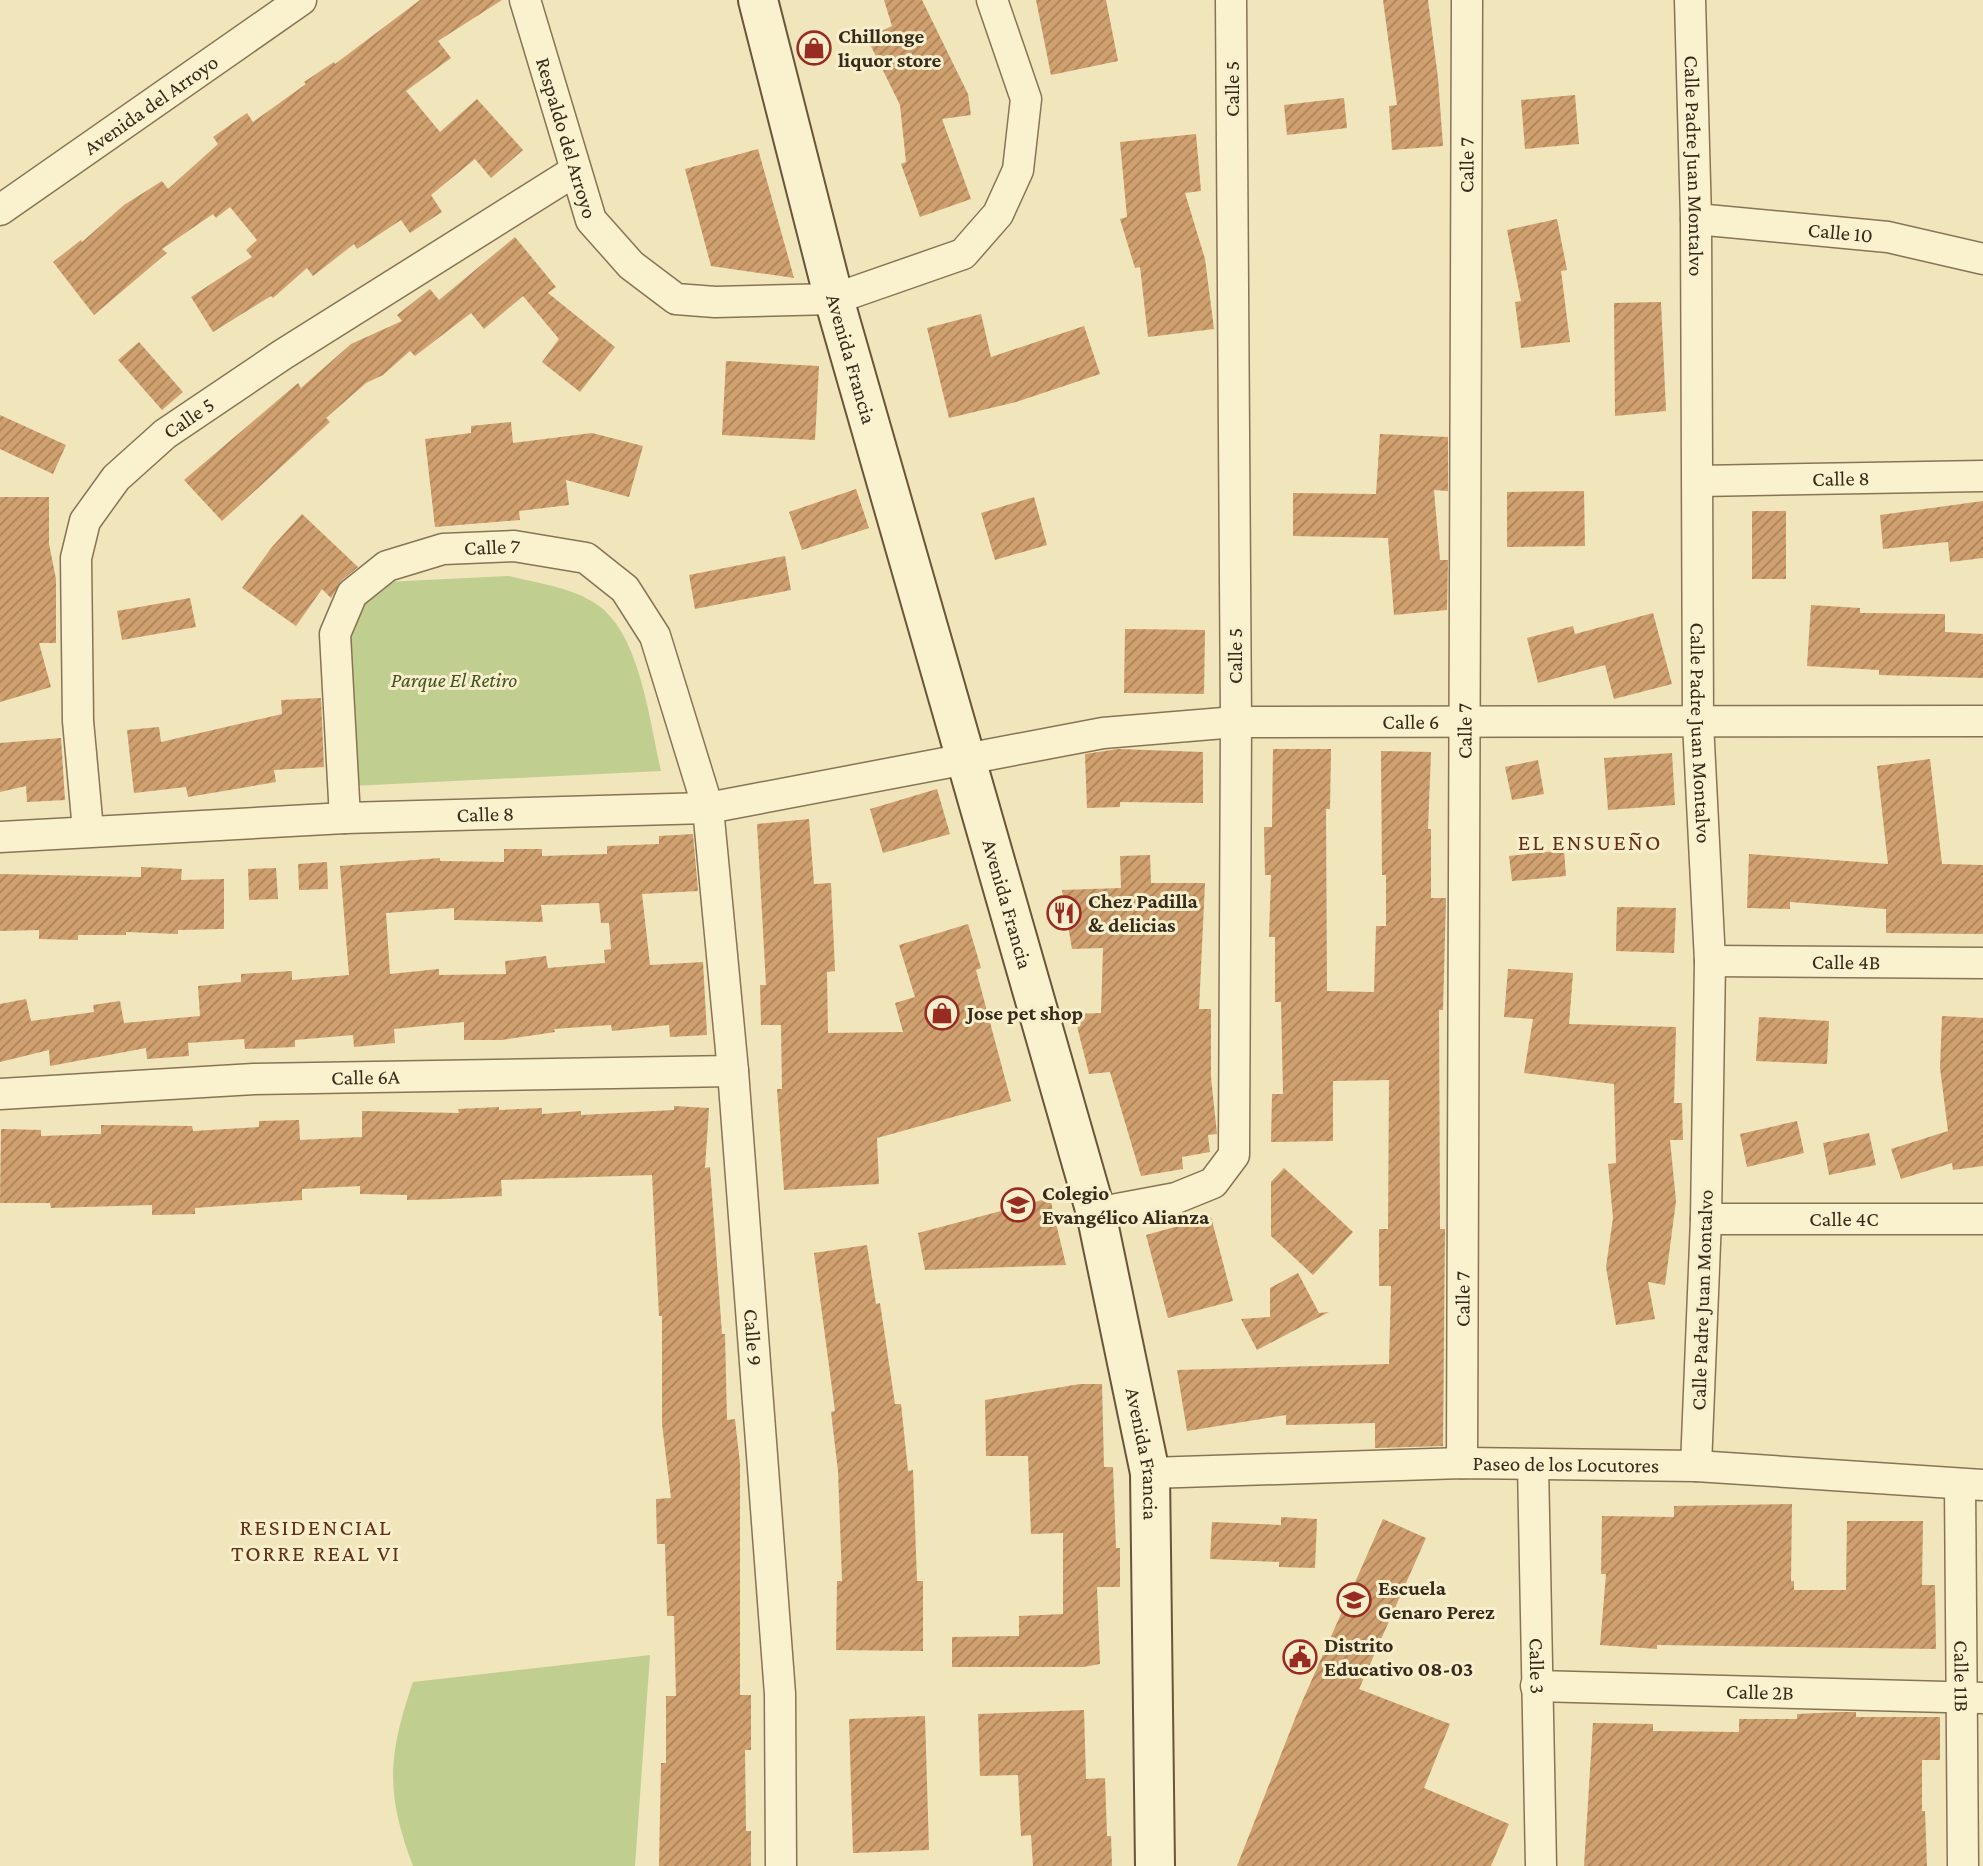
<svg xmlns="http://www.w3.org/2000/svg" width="1983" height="1866" font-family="'Crimson Pro',serif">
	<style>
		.green { fill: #c0ce8f }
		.building { fill: url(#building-hatch); fill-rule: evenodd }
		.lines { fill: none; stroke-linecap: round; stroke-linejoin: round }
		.street-casing { stroke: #877454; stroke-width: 33 }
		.secondary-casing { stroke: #695538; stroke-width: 42 }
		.street { stroke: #faf1ce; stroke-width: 30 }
		.secondary { stroke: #faf1ce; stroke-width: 38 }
		.labels { text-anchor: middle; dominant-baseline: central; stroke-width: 6; stroke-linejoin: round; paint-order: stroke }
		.poi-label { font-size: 21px; font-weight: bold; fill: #362a1a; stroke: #f7eecb; text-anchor: start }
		.street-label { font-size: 21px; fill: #362a1a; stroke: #f7eecb }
		.park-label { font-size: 21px; font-style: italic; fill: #415320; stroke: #f7eecb }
		.neighbourhood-label { font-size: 23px; letter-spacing: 2px; fill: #642f17; stroke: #f7eecb }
	</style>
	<defs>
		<pattern id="building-hatch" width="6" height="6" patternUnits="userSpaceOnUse" patternTransform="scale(1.75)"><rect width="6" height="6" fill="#d0a06f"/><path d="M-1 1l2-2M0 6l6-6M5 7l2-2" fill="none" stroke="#aa835a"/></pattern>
	</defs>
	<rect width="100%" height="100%" fill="#f0e5bb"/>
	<path class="green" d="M509,576C540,584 579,588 604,610C641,643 650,724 661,771L352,786L332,631L384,582Z
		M650,1655L635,1866H413C385,1792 388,1756 413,1682Z"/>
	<path class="building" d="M420,0H502L438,41L451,58L406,91L440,132L477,99L523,150L491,178L475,159L431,195L442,212L410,233L401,220L357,249L354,244L313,276L307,268L273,298L271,296L213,332L191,297L252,257L246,250L257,240L230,207L216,218L213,214L162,249L167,253L94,315L53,262L81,240L82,242L124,205L162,181L168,189L218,144L213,137L247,113L253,122L306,84L304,82L334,62L335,64Z
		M884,0H922L968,94L971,115L942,119L971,199L920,217L901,164L906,162L900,105L867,38L892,26Z
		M1036,0H1106L1118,61L1051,75Z
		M1383,0H1428L1438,78L1443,146L1392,150L1389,106L1397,105Z
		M1575,95L1579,144L1525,149L1521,100Z
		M1344,98L1347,128L1287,135L1284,105Z
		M1196,134L1201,191L1185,193L1205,259L1214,329L1148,337L1140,267L1135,268L1120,219L1127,217L1120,142Z
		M758,149L794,278L711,266L685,169Z
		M1557,219L1567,270L1561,271L1570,342L1521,348L1515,302L1521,301L1507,230Z
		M515,237L556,287L548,293L615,347L580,392L542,362L559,339L523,296L484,329L471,313L415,356L410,351L383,375L366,383L326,418L330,422L222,521L184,480L298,383L301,388L351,344L402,321L397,315L430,289L439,300Z
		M1661,302L1666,411L1615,416L1614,303Z
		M981,314L991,357L1084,326L1100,374L1016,402L949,418L927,328Z
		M139,342L183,392L162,410L118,360Z
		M726,361L819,366L815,440L722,435Z
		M0,415L66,445L53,474L0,449Z
		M511,422L513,443L592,433L643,446L629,497L566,480L569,505L519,511L520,520L435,527L425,439L471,433V426Z
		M1380,434L1448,437V491L1434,490L1440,560H1448L1447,610L1394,615L1388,538L1293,536V493L1376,494Z
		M856,489L869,528L802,550L789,512Z
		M1584,491L1585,546L1507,547V492Z
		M0,497H49V544L56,579V643H39L51,687L0,702Z
		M1034,497L1047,545L995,560L981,513Z
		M1983,501V558L1950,562L1948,542L1883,549L1880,515Z
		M1752,511H1786V579H1752Z
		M302,514L358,567L341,581L331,598L322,589L296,626L242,588L272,547Z
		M785,556L791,590L695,609L689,575Z
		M190,598L196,627L122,640L117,611Z
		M1811,605L1860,608V613L1945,614V632L1983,634V678L1879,675V670L1807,666Z
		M1653,613L1672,684L1614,699L1605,665L1538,683L1527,638L1573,626L1575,634Z
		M1125,629L1205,630L1204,694L1124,693Z
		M321,698L324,767L274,770L276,782L188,797L186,787L134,793L127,730L159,727L161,742L282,714L281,700Z
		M61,738L65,800L27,802L26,786L0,792V743Z
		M1118,749L1203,752V803L1120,802V807L1087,808L1085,754Z
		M1273,749H1331L1330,809H1326L1327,991L1374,992L1376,926H1386V875H1382L1381,751L1431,752L1428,829H1431V898H1446L1443,1010H1439L1440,1229H1445L1443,1446L1375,1448V1423L1286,1425V1415L1187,1431L1177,1370L1389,1364L1391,1286H1379V1229H1388L1389,1080L1333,1081V1141L1271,1142L1272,1094H1283L1281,1002H1275V937H1269L1271,875H1265L1264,827H1272Z
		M1672,753L1675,805L1608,810L1604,758Z
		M1930,759L1942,864L1983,865V934L1886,933V909L1790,902V909L1747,908L1749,854L1888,864L1877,766Z
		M1538,760L1544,794L1512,800L1505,767Z
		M937,789L950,834L883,853L870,809Z
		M809,819L814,884L831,883L835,971L827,972L828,1033L903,1032L895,1003L915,997L899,945L968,924L981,968L976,970L1011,1101L877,1138L879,1184L784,1190L777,1089H782L781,1025H761L760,985H766L757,824Z
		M693,834L698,891L642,894L650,965L703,962L707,1035L670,1037L669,1025L612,1031L611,1025L554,1029L555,1032L501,1040H464V1022L394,1029L395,1043L354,1047L353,1035L295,1040V1047L245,1049L244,1039L188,1043L189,1056L147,1059L146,1048L50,1066L49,1050L0,1062V1004L26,999L31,1021L94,1012L93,1005L120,1001L124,1023L200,1016L198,986L241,982V974L292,971V980L349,975L340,866L440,858V861L504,862V849H542V856L607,854V846L659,844V836ZM599,903L601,923H609L611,949L604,950L605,963L548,968L546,956L505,961L506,974L439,975V969L390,974L386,913L454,908V920L543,922L541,905Z
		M1564,850L1566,876L1512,881L1509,856Z
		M1150,855L1151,883H1205L1199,1009H1211V1077L1217,1134L1208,1135L1210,1152L1182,1157L1183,1169L1141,1176L1110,1072L1089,1074L1074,1014L1101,1013L1103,948L1072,949L1062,890L1121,888L1120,856Z
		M327,862L328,889L299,890L298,864Z
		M141,867L182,869L181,880L224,879V929L178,930V934L126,932V935H78V940L39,939V930L0,931V874L141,877Z
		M276,868L278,899L249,900L248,869Z
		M1617,907L1676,908L1674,953L1616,951Z
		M1508,969L1573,973L1569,1024L1676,1027L1674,1103H1682L1683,1140H1670L1676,1201L1665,1285L1648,1282L1655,1319L1616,1325L1606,1267L1613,1218L1608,1164L1616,1163L1614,1084L1524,1073L1533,1019L1504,1017Z
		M1942,1016L1983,1018V1166L1953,1170L1952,1163L1901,1179L1891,1149L1948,1131L1940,1068Z
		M1759,1017L1829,1021L1827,1064L1756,1061Z
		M674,1106L709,1108L705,1168L710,1167L722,1334H725L727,1420L735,1419L740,1464V1695H751V1750H745L746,1831H751V1866H659L661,1763H666V1696H676L674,1616H667L665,1544H657L656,1499L671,1498L662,1424V1316H659L652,1175L501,1180L502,1196L446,1199L407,1200V1195L360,1194V1186L302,1189V1200L195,1208V1214L152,1215V1205L51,1208L50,1203H0L1,1129L41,1130V1136L101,1134V1125L192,1126L193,1131L259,1127V1121L299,1120L300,1140L362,1137V1111L459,1113L458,1109L499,1107V1110L542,1108V1114L581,1111V1115L674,1110Z
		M1797,1121L1804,1153L1747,1167L1740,1134Z
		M1869,1133L1876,1165L1829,1175L1823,1143Z
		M1284,1168L1353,1232L1313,1275L1271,1236V1182Z
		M1050,1198L1066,1265L925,1270L918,1233Z
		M1211,1217L1233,1301L1168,1318L1146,1235Z
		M867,1245L876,1304L880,1303L895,1404H901L908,1471L913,1470L917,1581H923V1651L836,1650L837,1581H842L838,1471L831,1412L835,1411L814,1253Z
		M1298,1273L1319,1313L1329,1312L1257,1350L1241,1319L1270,1317V1288Z
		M1080,1384H1102L1104,1467H1113L1116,1548H1120V1587H1097L1100,1664L1083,1667H952V1637L1019,1636V1616L1063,1614V1533L1031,1534L1028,1456H986L985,1400Z
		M1792,1504L1791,1581H1794V1590H1846L1847,1521H1923L1922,1585H1935L1936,1649L1657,1645V1649L1600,1645L1606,1574H1601L1602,1516L1674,1517V1506Z
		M1281,1517L1317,1519L1315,1568L1279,1567V1562L1210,1559L1212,1522L1281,1525Z
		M1383,1519L1426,1538L1359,1689L1450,1724L1424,1788L1509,1824L1491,1866H1237L1298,1711Z
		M1084,1710L1086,1779L1105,1778L1107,1836H1111L1112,1866H1033L1031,1835L1021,1836L1018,1775L980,1776L978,1714Z
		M1841,1712H1856V1717H1940V1760H1922V1811H1925L1927,1866H1584L1593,1723L1653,1724V1731L1739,1732V1719H1797V1714Z
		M925,1716L929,1850L853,1853L849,1719Z"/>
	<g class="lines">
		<defs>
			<g id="street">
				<path id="s1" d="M525,0L591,220L631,265L676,299L715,302L834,299L963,254L998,214L1018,170L1026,99L992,0"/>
				<path id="s2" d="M1690,0L1696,219L1698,723L1710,961L1706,1219L1696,1466"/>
				<path id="s3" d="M0,210L301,0"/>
				<path id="s4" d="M1696,219L1888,237L1983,259"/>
				<path id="s5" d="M1699,481L1983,476"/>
				<path id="s6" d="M345,818L335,634L352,594L387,566L443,549L514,546L586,558L625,589L655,636L708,808L733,1071L780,1694L781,1866"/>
				<path id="s7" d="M88,830L78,721L76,558L85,521L116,478L165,434L282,355L575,171"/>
				<path id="s8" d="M0,837L345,818L708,808L1103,733L1236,722L1983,721"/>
				<path id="s9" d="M1710,961L1983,963"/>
				<path id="s10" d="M0,1094L254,1079L733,1071"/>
				<path d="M1096,1213L1176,1198L1213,1183L1234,1155L1236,722L1231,0"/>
				<path id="s11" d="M1706,1219H1983"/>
				<path id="s12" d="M1462,1463L1467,0"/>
				<path id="s13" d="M1533,1465L1541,1866"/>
				<path id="s14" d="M1150,1473L1462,1463L1696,1466L1983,1485"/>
				<path id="s15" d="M1960,1485L1963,1866"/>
				<path id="s16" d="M1536,1686L1983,1698"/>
			</g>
			<g id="secondary">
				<path id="s17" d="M758,0L834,299L1096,1213L1150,1473L1155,1866"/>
			</g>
		</defs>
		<use href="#street" class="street-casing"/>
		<use href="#secondary" class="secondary-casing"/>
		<use href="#street" class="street"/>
		<use href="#secondary" class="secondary"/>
	</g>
	<defs>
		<symbol id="shop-ring" viewBox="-11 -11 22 22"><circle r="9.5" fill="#f7eecb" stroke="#992c22" stroke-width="1.5"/><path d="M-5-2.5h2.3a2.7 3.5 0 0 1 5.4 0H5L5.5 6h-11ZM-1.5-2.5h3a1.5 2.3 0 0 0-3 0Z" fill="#992c22"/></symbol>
		<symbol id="restaurant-ring" viewBox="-11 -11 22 22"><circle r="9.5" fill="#f7eecb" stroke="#992c22" stroke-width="1.5"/><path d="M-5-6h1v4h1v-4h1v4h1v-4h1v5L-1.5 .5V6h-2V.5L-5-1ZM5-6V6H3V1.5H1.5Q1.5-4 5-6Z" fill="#992c22"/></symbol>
		<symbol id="university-ring" viewBox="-11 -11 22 22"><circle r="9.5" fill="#f7eecb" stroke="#992c22" stroke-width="1.5"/><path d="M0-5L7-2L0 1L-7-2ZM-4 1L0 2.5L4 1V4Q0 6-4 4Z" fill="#992c22"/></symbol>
		<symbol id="school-ring" viewBox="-11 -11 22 22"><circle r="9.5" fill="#f7eecb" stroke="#992c22" stroke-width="1.5"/><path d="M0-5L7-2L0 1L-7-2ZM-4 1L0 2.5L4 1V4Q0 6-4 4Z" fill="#992c22"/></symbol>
		<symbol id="civic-ring" viewBox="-11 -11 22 22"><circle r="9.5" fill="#f7eecb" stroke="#992c22" stroke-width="1.5"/><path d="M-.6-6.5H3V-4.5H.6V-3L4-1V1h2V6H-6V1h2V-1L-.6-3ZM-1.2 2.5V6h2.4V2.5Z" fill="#992c22"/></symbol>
	</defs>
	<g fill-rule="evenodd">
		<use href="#shop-ring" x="795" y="29" width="38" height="38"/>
		<use href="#restaurant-ring" x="1045" y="894" width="38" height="38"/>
		<use href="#shop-ring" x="923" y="994" width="38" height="38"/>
		<use href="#university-ring" x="999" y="1186" width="38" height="38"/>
		<use href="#school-ring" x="1335" y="1581" width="38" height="38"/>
		<use href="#civic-ring" x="1281" y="1638" width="38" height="38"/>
	</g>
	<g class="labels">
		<g class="poi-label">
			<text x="838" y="36">Chillonge<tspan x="838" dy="24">liquor store</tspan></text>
			<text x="1088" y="901">Chez Padilla<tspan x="1088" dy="24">&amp; delicias</tspan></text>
			<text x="967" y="1013">Jose pet shop</text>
			<text x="1042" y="1193">Colegio<tspan x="1042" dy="24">Evangélico Alianza</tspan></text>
			<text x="1378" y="1588">Escuela<tspan x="1378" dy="24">Genaro Perez</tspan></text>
			<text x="1324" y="1645">Distrito<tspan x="1324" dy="24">Educativo 08-03</tspan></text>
		</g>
		<g class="street-label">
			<text transform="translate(1232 89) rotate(-90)">Calle 5</text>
			<text stroke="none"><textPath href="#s3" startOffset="184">Avenida del Arroyo</textPath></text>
			<text stroke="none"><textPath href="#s1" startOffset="144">Respaldo del Arroyo</textPath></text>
			<text stroke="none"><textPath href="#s12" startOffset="1298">Calle 7</textPath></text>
			<text stroke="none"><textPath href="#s2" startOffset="166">Calle Padre Juan Montalvo</textPath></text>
			<text stroke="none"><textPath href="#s4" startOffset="145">Calle 10</textPath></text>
			<text stroke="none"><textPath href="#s17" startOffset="371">Avenida Francia</textPath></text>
			<text stroke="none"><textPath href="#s7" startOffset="458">Calle 5</textPath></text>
			<text stroke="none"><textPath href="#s5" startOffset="142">Calle 8</textPath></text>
			<text stroke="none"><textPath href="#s6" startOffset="380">Calle 7</textPath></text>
			<text transform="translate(1235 656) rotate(-90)">Calle 5</text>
			<text stroke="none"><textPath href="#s8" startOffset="1419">Calle 6</textPath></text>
			<text stroke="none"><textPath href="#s12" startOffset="732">Calle 7</textPath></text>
			<text stroke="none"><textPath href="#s2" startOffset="733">Calle Padre Juan Montalvo</textPath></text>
			<text stroke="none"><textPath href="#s8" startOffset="486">Calle 8</textPath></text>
			<text stroke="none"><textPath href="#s17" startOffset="938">Avenida Francia</textPath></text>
			<text stroke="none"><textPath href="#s9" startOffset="136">Calle 4B</textPath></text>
			<text stroke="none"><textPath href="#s10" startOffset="366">Calle 6A</textPath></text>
			<text stroke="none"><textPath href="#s11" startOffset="138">Calle 4C</textPath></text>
			<text stroke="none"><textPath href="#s12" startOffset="164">Calle 7</textPath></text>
			<text transform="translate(1702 1300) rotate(-88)">Calle Padre Juan Montalvo</text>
			<text stroke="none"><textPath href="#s6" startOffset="1292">Calle 9</textPath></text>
			<text stroke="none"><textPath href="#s17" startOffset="1505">Avenida Francia</textPath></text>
			<text stroke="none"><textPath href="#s14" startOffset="416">Paseo de los Locutores</textPath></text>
			<text stroke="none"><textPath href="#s13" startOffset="201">Calle 3</textPath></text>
			<text stroke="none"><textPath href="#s15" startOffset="191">Calle 11B</textPath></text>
			<text stroke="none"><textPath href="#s16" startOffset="224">Calle 2B</textPath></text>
		</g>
		<g class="park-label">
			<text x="454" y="680">Parque El Retiro</text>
		</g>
		<g class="neighbourhood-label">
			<text x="1590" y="842">EL ENSUEÑO</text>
			<text x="316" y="1527">RESIDENCIAL<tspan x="316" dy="26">TORRE REAL VI</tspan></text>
		</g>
	</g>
</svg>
